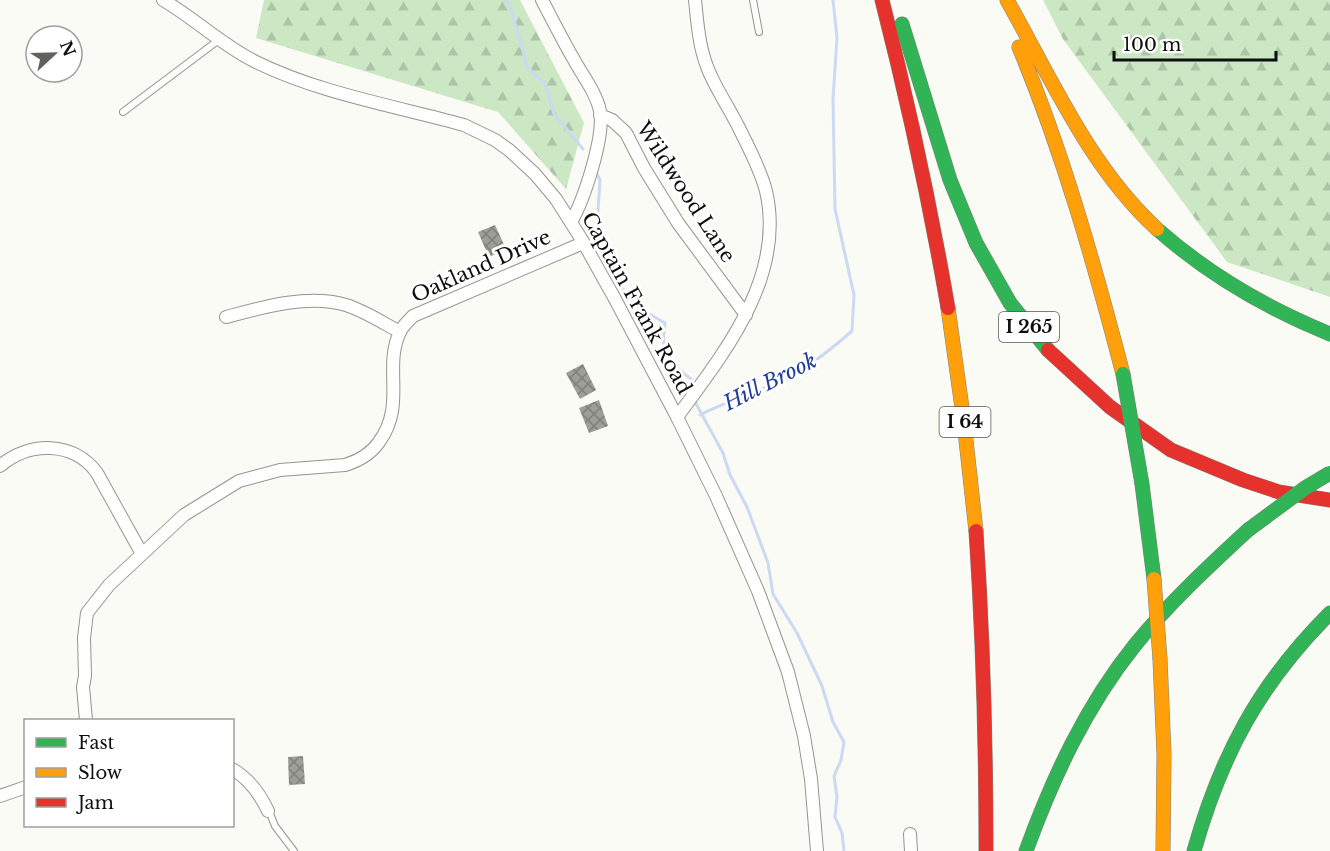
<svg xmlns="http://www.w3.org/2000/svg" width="1330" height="851" font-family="'Libre Baskerville',serif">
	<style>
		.forest { fill: url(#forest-firs) }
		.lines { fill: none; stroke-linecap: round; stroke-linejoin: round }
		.stream { stroke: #ccd9f3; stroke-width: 3 }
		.building { fill: url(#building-cross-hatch) }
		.lane-casing { stroke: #949592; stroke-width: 8 }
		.street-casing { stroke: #949592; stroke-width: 14 }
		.fast-casing { stroke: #82827f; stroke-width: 15 }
		.slow-casing { stroke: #82827f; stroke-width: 15 }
		.jam-casing { stroke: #82827f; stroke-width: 15 }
		.lane { stroke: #fefefd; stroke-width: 6 }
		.street { stroke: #fefefd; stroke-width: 12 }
		.fast { stroke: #30b455; stroke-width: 14 }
		.slow { stroke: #ff9f0a; stroke-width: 14 }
		.jam { stroke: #e5322d; stroke-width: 14 }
		.fast-bridge-casing { stroke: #82827f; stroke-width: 15; stroke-linecap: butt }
		.slow-bridge-casing { stroke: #82827f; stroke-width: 15; stroke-linecap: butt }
		.fast-bridge { stroke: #30b455; stroke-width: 14 }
		.slow-bridge { stroke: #ff9f0a; stroke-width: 14 }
		.labels { text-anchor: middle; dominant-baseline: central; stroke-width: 6; stroke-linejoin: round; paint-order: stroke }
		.shield { fill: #fff; stroke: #565656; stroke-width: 1.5 }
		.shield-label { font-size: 18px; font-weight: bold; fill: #0e0e0e }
		.street-label { font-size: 20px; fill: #0e0e0e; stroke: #fff }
		.water-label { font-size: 21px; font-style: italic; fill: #1e3e9a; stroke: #fff }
	</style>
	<defs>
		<pattern id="forest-firs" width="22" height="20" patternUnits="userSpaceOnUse" patternTransform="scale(1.5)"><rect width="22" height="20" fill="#cbe7c4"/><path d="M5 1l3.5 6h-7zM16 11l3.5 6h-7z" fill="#adc5a7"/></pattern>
		<pattern id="building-cross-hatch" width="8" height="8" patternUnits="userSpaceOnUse" patternTransform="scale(1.5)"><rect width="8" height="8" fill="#9e9e99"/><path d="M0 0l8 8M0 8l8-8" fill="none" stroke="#7f7f7b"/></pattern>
	</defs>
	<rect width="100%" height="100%" fill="#fafbf4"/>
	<path class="forest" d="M264,0H520L584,123L566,189L498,112L256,38Z
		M1043,0H1330V297L1227,262L1063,39Z"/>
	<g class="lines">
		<path class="stream" d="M505,0L510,6L528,68L545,84L554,114L583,149
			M597,174L600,180L598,211L600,231L609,243L614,260L619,268L622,288L639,308L665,323C661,358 663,357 691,379
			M694,400L723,453L730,475L747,507L768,563L773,594L797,633L822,686L833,722L844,742L841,760L834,776L837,797L835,817L842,833L844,851
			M700,415C724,402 750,395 774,384C804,371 828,352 852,331L854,295L835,209L833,99L837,38L833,0"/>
	</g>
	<path class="building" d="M495,225L506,249L489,257L478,232Z
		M583,364L596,390L580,399L566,373Z
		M599,400L608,426L589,433L579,408Z
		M303,756L305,784L289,785L288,757Z"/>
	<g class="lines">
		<defs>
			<path id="lane" d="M753,0L759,32
				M123,112L220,39
				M269,811L275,826L294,851"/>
			<path id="street" d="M163,0C194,18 222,45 254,61C318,93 395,106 464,125L495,140L509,150L535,174L556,199L582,240L615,299L677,417L716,496L758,591L788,672L804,736L811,779L817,851
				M542,0C552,19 562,39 573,58C582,75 596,92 600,111C605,136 584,200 571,222
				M600,115L612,120L626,133L644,168L678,223L746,315
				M226,317C263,307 308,294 346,305C365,311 383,323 400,332
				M677,417C724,353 786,277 766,191C761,171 750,150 741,132C729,106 710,82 703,54C698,37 697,18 695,0
				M0,466C29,441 74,441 97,473L142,554
				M86,720L83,687L85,676L84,638L87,613L109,585L184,515L239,481L280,470L345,465C358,461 371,454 379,442C407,404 382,366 401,330C404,325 409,320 413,316L583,243
				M232,769C250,779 260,794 268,811
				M0,796L26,787
				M910,834L911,851"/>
			<path id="fast" d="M902,24L950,180L976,243L1010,303L1048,350
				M1157,229C1209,275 1266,308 1330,334
				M1142,484L1154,579
				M1026,851C1053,777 1086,706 1135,645C1169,603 1209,566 1248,530
				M1194,851C1221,755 1259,684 1330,613"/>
			<path id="slow" d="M1007,0C1051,78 1090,168 1157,229
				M1019,47C1063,153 1094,263 1123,374
				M948,308L964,422L976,531
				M1160,659L1164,754L1163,851"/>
			<path id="jam" d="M882,0C908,102 930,204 948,308
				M1048,350L1110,407L1171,450L1243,480L1279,492L1330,500
				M976,531C983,638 986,744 986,851"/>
		</defs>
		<use href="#lane" class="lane-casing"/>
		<use href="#street" class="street-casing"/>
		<use href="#fast" class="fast-casing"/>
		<use href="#slow" class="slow-casing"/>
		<use href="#jam" class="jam-casing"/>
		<use href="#lane" class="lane"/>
		<use href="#street" class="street"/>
		<use href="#fast" class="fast"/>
		<use href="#slow" class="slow"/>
		<use href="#jam" class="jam"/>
		<defs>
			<path id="fast-bridge" d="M1123,374L1142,484
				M1248,530L1305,488L1330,473"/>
			<path id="slow-bridge" d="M1154,579L1160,659"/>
		</defs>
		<use href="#fast-bridge" class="fast-bridge-casing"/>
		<use href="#slow-bridge" class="slow-bridge-casing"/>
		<use href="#fast-bridge" class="fast-bridge"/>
		<use href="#slow-bridge" class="slow-bridge"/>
	</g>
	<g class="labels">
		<g class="shield">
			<rect x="999" y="312" width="60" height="30" rx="4.5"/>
			<rect x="939.5" y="407" width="51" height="30" rx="4.5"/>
		</g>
		<g class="shield-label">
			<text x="1029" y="327">I 265</text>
			<text x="965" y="422">I 64</text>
		</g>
		<g class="street-label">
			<text transform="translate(686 192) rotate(57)">Wildwood Lane</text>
			<text transform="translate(481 266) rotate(-24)">Oakland Drive</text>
			<text transform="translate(637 303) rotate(61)">Captain Frank Road</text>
		</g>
		<g class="water-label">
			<text transform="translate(770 382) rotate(-27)">Hill Brook</text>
		</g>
	</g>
	<rect x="24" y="719" width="210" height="108" fill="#ffffff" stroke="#9f9f9f" stroke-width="1.5"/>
	<rect x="36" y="738" width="30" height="9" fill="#30b455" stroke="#9f9f9f" stroke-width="1.5"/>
	<text x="78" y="749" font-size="18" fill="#0e0e0e">Fast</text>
	<rect x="36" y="768" width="30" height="9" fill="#ff9f0a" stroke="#9f9f9f" stroke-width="1.5"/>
	<text x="78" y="779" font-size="18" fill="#0e0e0e">Slow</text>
	<rect x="36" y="798" width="30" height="9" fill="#e5322d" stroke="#9f9f9f" stroke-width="1.5"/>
	<text x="78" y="809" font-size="18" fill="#0e0e0e">Jam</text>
	<g transform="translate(54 54) rotate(68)"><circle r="28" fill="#ffffff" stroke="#9f9f9f" stroke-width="1.5"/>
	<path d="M0-4.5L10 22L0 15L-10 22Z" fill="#61615e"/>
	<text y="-9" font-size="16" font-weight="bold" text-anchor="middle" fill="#0e0e0e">N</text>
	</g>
	<path d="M1114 51v9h162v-9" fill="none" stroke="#0e0e0e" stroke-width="3"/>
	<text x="1123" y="51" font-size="18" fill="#0e0e0e" stroke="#ffffff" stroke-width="4.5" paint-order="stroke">100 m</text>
</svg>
